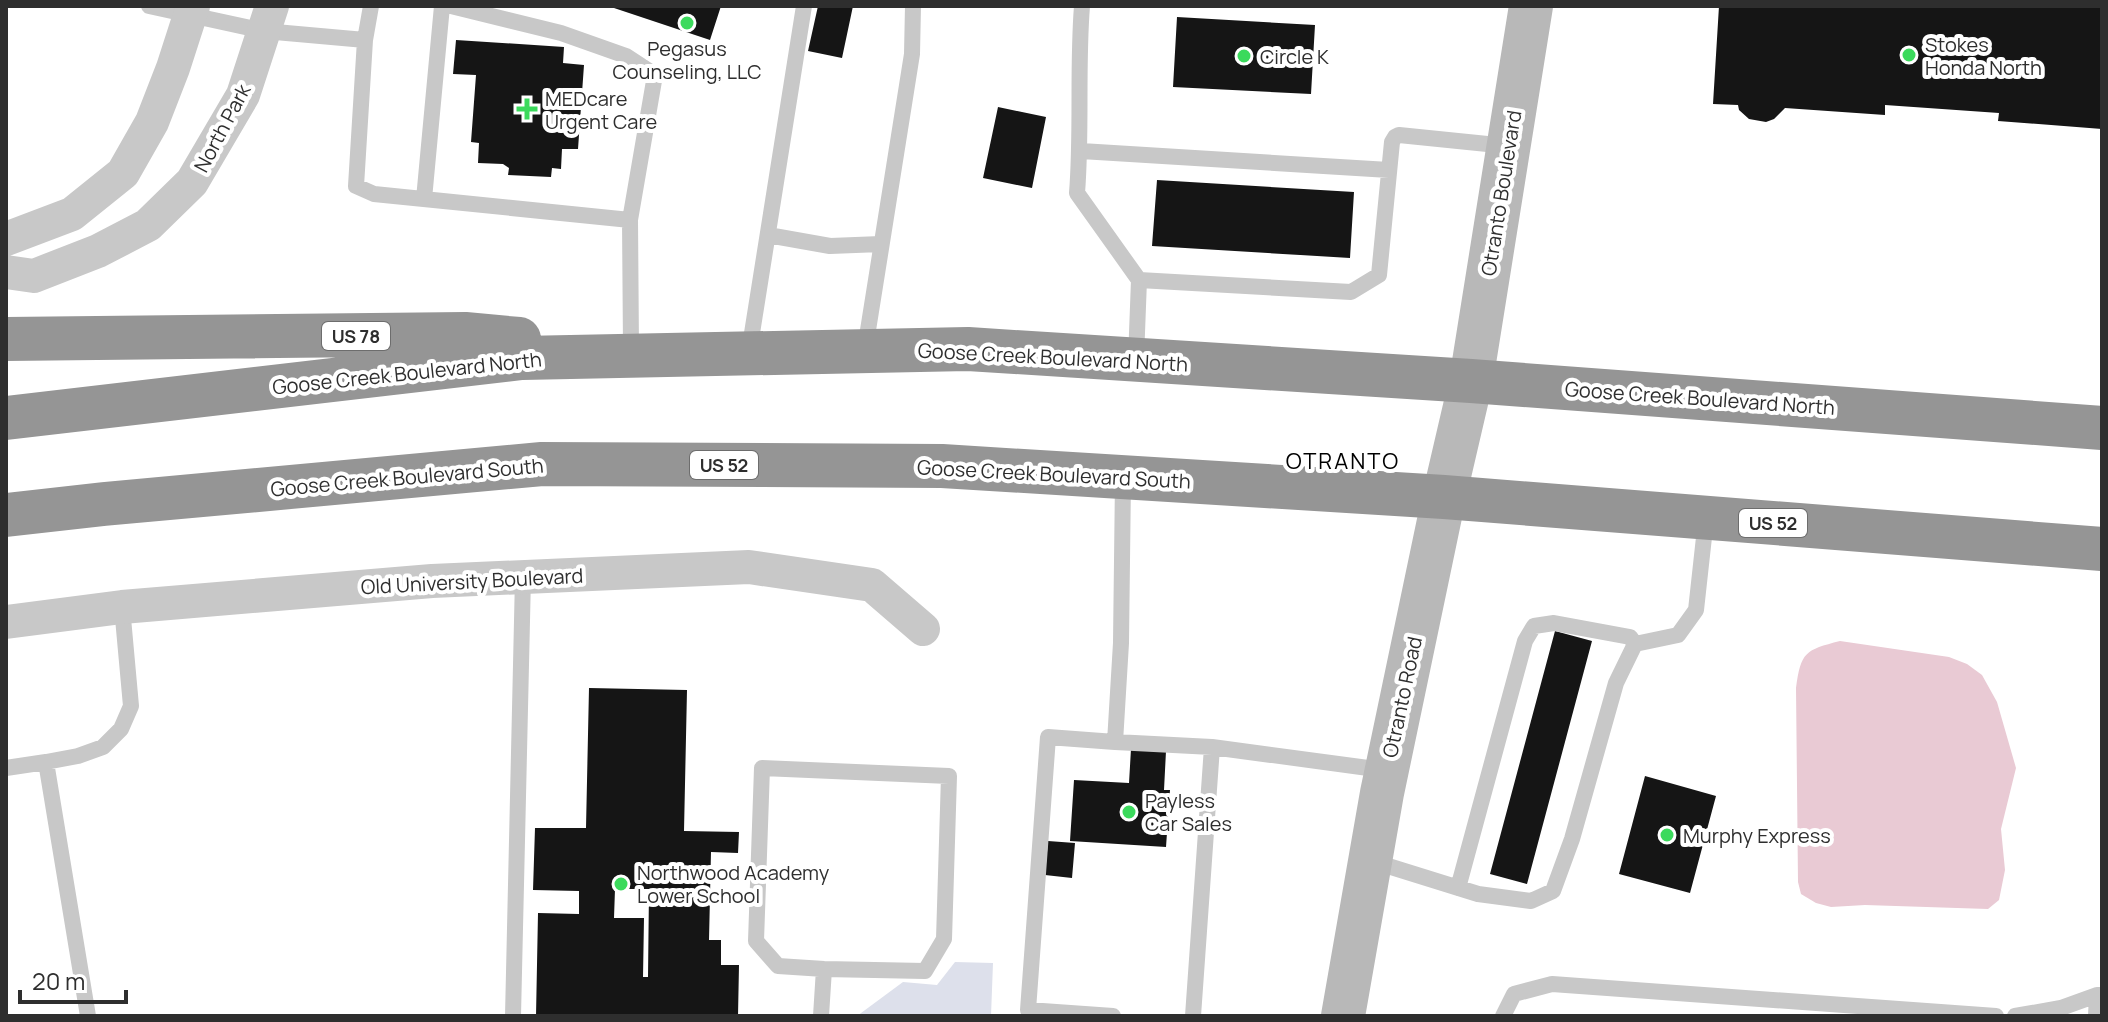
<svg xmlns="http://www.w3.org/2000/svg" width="2108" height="1022" font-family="Manrope,sans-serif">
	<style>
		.green { fill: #dde0eb }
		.water { fill: #e9cad4 }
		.building { fill: #151515; fill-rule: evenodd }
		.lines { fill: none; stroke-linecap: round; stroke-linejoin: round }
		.lane { stroke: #c8c8c8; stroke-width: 16 }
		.street { stroke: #c8c8c8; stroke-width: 34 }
		.secondary { stroke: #b8b8b8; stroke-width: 44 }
		.highway { stroke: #959595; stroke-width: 44 }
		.poi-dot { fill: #3bda5c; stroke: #fff; stroke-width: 3 }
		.labels { text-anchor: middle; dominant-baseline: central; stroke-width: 8; stroke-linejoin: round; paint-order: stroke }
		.shield { fill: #fff; stroke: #6d6d6d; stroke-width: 2 }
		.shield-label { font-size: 18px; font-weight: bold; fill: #2e2e2e }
		.poi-label { font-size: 20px; fill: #2e2e2e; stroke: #fff; text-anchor: start }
		.street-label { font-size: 20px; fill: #2e2e2e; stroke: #fff }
		.neighbourhood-label { font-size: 22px; letter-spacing: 2px; fill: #000; stroke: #fff }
	</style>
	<rect width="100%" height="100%" fill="#fff"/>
	<path class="green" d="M955,962L993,963L991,1016H857L903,982L937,985Z"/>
	<path class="water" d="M1840,641L1949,657L1967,664L1982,675L1997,702L2016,768L2001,829L2005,870L1999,900L1988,909L1865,905L1831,907L1816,903L1801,894L1798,882L1796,688C1801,652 1805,650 1840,641Z"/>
	<path class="building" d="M608,6H721L710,40Z
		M818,6H853L842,58L808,51Z
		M1719,6H2102V129L1998,121L1999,113L1885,105V115L1785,108L1774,119L1766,122L1749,119L1739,110L1738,105L1713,104Z
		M1177,17L1315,25L1311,94L1173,87Z
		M456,40L564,47L563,63L584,65L578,149H562L561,169L552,168L551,177L508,175L509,168L503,164L478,163L479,143L471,142L476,75L453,74Z
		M998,107L1046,117L1032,188L983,178Z
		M1157,180L1354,192L1350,258L1152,246Z
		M1555,631L1592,641L1527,884L1490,874Z
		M589,688L687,690L684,831L739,832L738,853L711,852L709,940H721V965H739L738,1016H536L538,913L579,914V891L533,890L535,828H586ZM615,889H649L648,977H643L644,918H614Z
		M1131,749L1166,751L1164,790H1170L1166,847L1070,841L1074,780L1129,783Z
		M1645,776L1716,796L1690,893L1619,874Z
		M1048,841L1075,843L1072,878L1045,875Z"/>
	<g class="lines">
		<path class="lane" d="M149,6L264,31L365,40L356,186L374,194L630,220L631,348
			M451,6L561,33L626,56L655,75L630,220
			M1082,6C1077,68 1082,130 1077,193L1139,280
			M365,40L371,6
			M1081,151L1389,170
			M424,199L442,6
			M768,235L830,246L881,244
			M865,349L912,54L913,6
			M749,352L804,6
			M1136,359L1139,280L1351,292L1379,275L1392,142L1395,137L1399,135L1507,146
			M1123,479L1121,643L1115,742L1212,747L1383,770
			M6,768L46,762
			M762,768L949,776L944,939L925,971L824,969L778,966L756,941Z
			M1372,861L1478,894L1531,901L1553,891L1572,839L1616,683L1635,644L1678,635L1696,610L1706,519
			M1458,888L1525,641L1534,626L1554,623L1630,637L1635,644
			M88,1016L46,762L78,756L103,747L121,729L131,706L122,607
			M513,1016L523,577
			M821,1016L824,969
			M1113,1016L1028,1010L1048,737L1115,742
			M1193,1016L1212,747
			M1503,1016L1514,994L1552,984L1996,1016
			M2015,1016L2061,1008L2097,995H2102
			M2096,1016L2097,995"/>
		<path class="street" d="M6,239L72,214L123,173L152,122L173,68L193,6
			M6,272L34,276L98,251L148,225L192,182L243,95L272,6
			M6,622L122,607L432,581L749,567L872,585L923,629"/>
		<path class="secondary" d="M1343,1016L1382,793L1444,497L1471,381L1531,6"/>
		<path class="highway" d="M6,339L465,334L519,339
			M6,418L522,358L968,349L1471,381L2102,428
			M6,515L104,504L542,464L942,466L1444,497L2102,549"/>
	</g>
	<g class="poi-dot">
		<circle cx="687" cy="23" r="8"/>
		<circle cx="1909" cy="55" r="8"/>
		<circle cx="1244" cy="56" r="8"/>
		<path d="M523 97h8v8h8v8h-8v8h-8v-8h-8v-8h8z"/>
		<circle cx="1129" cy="812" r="8"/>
		<circle cx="1667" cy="835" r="8"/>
		<circle cx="621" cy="884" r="8"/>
	</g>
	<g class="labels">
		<g class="shield">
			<rect x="322" y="322" width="68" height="28" rx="6"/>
			<rect x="690" y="451" width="68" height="28" rx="6"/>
			<rect x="1739" y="509" width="68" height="28" rx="6"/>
		</g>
		<g class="shield-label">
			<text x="356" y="336">US 78</text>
			<text x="724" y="465">US 52</text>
			<text x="1773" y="523">US 52</text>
		</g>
		<g class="poi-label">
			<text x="1925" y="44">Stokes<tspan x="1925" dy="23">Honda North</tspan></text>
			<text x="687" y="48" text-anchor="middle">Pegasus<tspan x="687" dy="23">Counseling, LLC</tspan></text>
			<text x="1260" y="56">Circle K</text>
			<text x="545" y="98">MEDcare<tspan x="545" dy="23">Urgent Care</tspan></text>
			<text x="1145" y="800">Payless<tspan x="1145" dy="23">Car Sales</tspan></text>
			<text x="1683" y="835">Murphy Express</text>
			<text x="637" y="872">Northwood Academy<tspan x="637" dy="23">Lower School</tspan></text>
		</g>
		<g class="street-label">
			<text transform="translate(222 128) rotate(-62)">North Park</text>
			<text transform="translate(1501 193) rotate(-81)">Otranto Boulevard</text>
			<text transform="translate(1053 357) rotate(3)">Goose Creek Boulevard North</text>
			<text transform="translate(407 373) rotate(-6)">Goose Creek Boulevard North</text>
			<text transform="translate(1700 398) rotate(4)">Goose Creek Boulevard North</text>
			<text transform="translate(1054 474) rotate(3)">Goose Creek Boulevard South</text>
			<text transform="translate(407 477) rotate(-5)">Goose Creek Boulevard South</text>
			<text transform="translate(472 581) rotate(-3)">Old University Boulevard</text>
			<text transform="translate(1402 697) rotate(-78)">Otranto Road</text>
		</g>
		<g class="neighbourhood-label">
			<text x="1343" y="461">OTRANTO</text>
		</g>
	</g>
	<rect width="2108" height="1022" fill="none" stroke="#2e2e2e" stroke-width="16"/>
	<path d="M20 990v12h106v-12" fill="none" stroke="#2e2e2e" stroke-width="4"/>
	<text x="32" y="990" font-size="24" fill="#2e2e2e" stroke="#ffffff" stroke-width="6" paint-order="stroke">20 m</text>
</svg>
